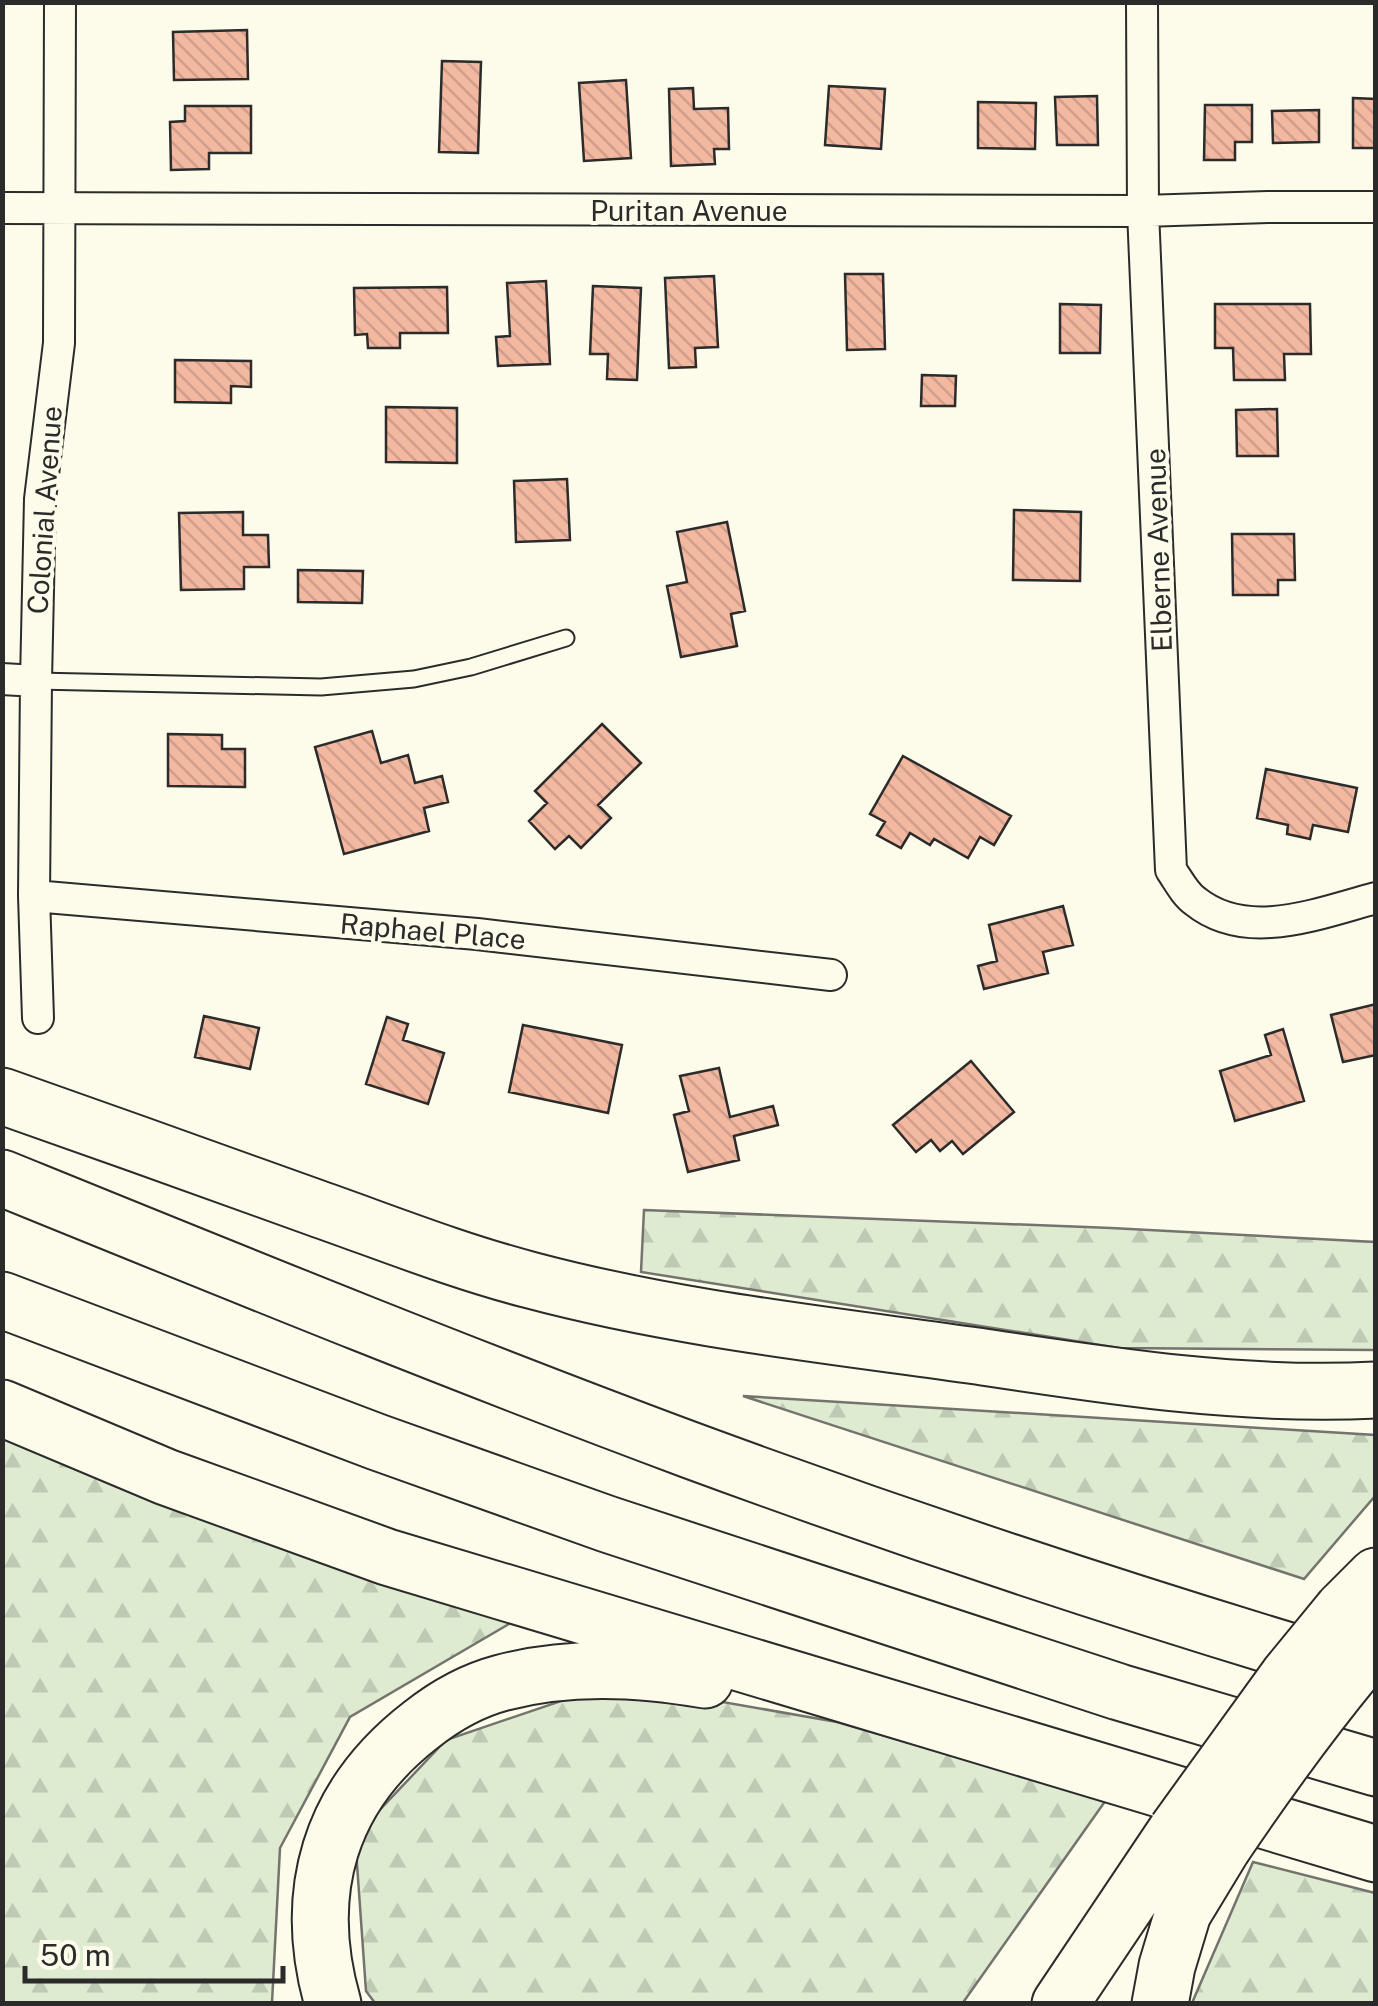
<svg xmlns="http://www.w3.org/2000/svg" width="1378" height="2006" font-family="'Public Sans',sans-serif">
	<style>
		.forest { fill: url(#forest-firs); stroke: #74746e; stroke-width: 2.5 }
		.building { fill: url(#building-back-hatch); stroke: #2b2b2b; stroke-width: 2.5 }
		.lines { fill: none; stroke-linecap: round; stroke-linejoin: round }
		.lane-casing { stroke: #2b2b2b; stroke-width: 19 }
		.street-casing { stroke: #2b2b2b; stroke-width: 34 }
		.highway-casing { stroke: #2b2b2b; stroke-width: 59 }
		.lane { stroke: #fdfbea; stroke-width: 15 }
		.street { stroke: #fdfbea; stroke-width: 30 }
		.highway { stroke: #fdfbea; stroke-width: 55 }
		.highway-bridge-casing { stroke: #2b2b2b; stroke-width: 59; stroke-linecap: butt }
		.highway-bridge { stroke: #fdfbea; stroke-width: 55 }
		.labels { text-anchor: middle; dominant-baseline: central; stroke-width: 8; stroke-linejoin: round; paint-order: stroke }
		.street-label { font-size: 28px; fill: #2b2b2b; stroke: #fdfbea }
	</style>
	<defs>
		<pattern id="forest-firs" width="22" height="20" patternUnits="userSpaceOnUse" patternTransform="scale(2.5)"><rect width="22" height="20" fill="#deebd1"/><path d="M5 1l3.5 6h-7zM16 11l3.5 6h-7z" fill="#bfcab4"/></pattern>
		<pattern id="building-back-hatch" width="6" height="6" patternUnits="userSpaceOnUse" patternTransform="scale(2.5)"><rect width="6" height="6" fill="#f2b8a0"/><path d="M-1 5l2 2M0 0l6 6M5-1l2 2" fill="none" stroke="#d09e8a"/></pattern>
	</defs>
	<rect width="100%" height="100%" fill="#fdfbea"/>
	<path class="forest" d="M644,1210L1111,1228L1375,1242V1350L1119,1348L641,1272Z
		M743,1396L1375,1435V1496L1304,1579Z
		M2,1417L514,1621L350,1717L280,1848L272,2003H3Z
		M614,1683L837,1722L1106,1800L962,2004L375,2003L366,1991L355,1836L446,1740Z
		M1253,1862L1375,1893V2003H1192Z"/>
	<path class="building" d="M247,30L248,79L174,80L173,32Z
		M442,61L481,62L478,153L439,152Z
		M626,80L631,158L584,161L579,83Z
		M829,86L885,89L881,149L825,145Z
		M693,88L694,109L728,108L729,149H714L715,164L671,166L669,89Z
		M1097,96L1098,145H1057L1055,97Z
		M1353,98L1376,99V148H1353Z
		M978,102L1036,103L1035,149L978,148Z
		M1205,105H1252V142H1235V160H1204Z
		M185,106H251V153H209V169L171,170L170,122L185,121Z
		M1319,110V142L1273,143L1272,111Z
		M845,274H883L885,349L847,350Z
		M714,276L718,347L695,348L696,367L669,368L665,278Z
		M546,281L550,364L498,366L496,337L510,336L507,283Z
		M593,286L641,288L637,380L607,379L608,354H590Z
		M447,287L448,333H400V348H368L367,334L355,335L354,288Z
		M1060,304L1101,305L1100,353H1060Z
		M1215,304H1310L1311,354H1284L1285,380H1234L1233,348H1215Z
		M175,360L251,361V387L231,386V403L175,402Z
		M922,375L956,376L955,406H921Z
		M386,407L457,408V463L386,462Z
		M1277,409L1278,456H1237L1236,410Z
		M567,479L570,540L516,542L514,481Z
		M1014,510L1081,512L1080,581L1013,580Z
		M243,512V535H268L269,567H244V589L181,590L179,513Z
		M727,522L745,611L731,614L737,646L681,657L667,586L687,582L677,532Z
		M1232,534H1294L1295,580H1278V595H1233Z
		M298,570L363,571L362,603L298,602Z
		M602,724L641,763L598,805L611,818L581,848L569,836L555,849L529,821L547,803L535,791Z
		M372,731L381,763L408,755L415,783L442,776L448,802L424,808L429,831L344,854L315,747Z
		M168,734L222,735V749H245V787L168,786Z
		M903,756L1011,816L994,845L980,837L968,858L934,839L930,845L910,833L901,848L877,835L885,822L870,814Z
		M1266,769L1357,788L1348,832L1313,825L1310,839L1287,834L1288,825L1257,818Z
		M1063,906L1073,945L1043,952L1048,973L984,989L978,966L997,961L989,925Z
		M1376,1004V1055L1343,1062L1331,1015Z
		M204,1016L259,1028L250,1069L195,1057Z
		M387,1017L408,1024L403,1040L444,1053L428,1104L366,1084Z
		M523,1025L622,1045L608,1113L509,1092Z
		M1283,1029L1304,1101L1235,1121L1220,1071L1271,1055L1265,1035Z
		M971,1061L1014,1112L963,1154L952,1141L940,1151L931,1140L916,1152L893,1125Z
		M719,1068L730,1117L773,1106L778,1125L734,1136L739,1160L688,1172L674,1115L689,1111L680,1076Z"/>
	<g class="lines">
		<defs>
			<path id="lane" d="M36,681L321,687L414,679L471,667L566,638"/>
			<path id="street" d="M1142,2L1143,211L1171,870C1178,880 1185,894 1195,901C1247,943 1319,913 1376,898
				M2,208L1143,211L1268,207H1376
				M2,679L36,681
				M34,896L477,934L831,975
				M38,1018L34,896L36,681L40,499L59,343L60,2"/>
			<path id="highway" d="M2,1096C107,1133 211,1170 316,1208C387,1233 457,1261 530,1280C676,1319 828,1335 977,1356C1109,1376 1242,1397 1376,1390
				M2,1178C231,1271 459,1364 690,1450C907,1530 1127,1603 1349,1669
				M2,1300L377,1442L607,1524L1119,1692L1376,1768
				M2,1408L166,1477L387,1557L1376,1854
				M1343,1609L1376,1576
				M333,2004C301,1893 329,1796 421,1725C445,1706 471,1691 501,1683C570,1665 637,1669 705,1680
				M1060,2004L1176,1831
				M1160,2004L1167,1966L1183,1913L1223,1847"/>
		</defs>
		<use href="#lane" class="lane-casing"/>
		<use href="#street" class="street-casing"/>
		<use href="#highway" class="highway-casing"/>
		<use href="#lane" class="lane"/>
		<use href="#street" class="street"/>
		<use href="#highway" class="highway"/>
		<defs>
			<path id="highway-bridge" d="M1176,1831L1288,1676L1343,1609
				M1223,1847C1271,1776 1320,1708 1376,1643"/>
		</defs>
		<use href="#highway-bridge" class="highway-bridge-casing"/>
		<use href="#highway-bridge" class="highway-bridge"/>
	</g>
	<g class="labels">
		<g class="street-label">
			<text x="689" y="210">Puritan Avenue</text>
			<text transform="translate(44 510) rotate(-86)">Colonial Avenue</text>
			<text transform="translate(1158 550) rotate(-92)">Elberne Avenue</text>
			<text transform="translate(433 931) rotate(5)">Raphael Place</text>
		</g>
	</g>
	<rect width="1378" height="2006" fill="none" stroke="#2b2b2b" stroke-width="10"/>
	<path d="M25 1966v15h258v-15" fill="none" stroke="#2b2b2b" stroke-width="5"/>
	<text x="40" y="1966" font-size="30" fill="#2b2b2b" stroke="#fdfbea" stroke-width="8" paint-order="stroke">50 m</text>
</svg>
